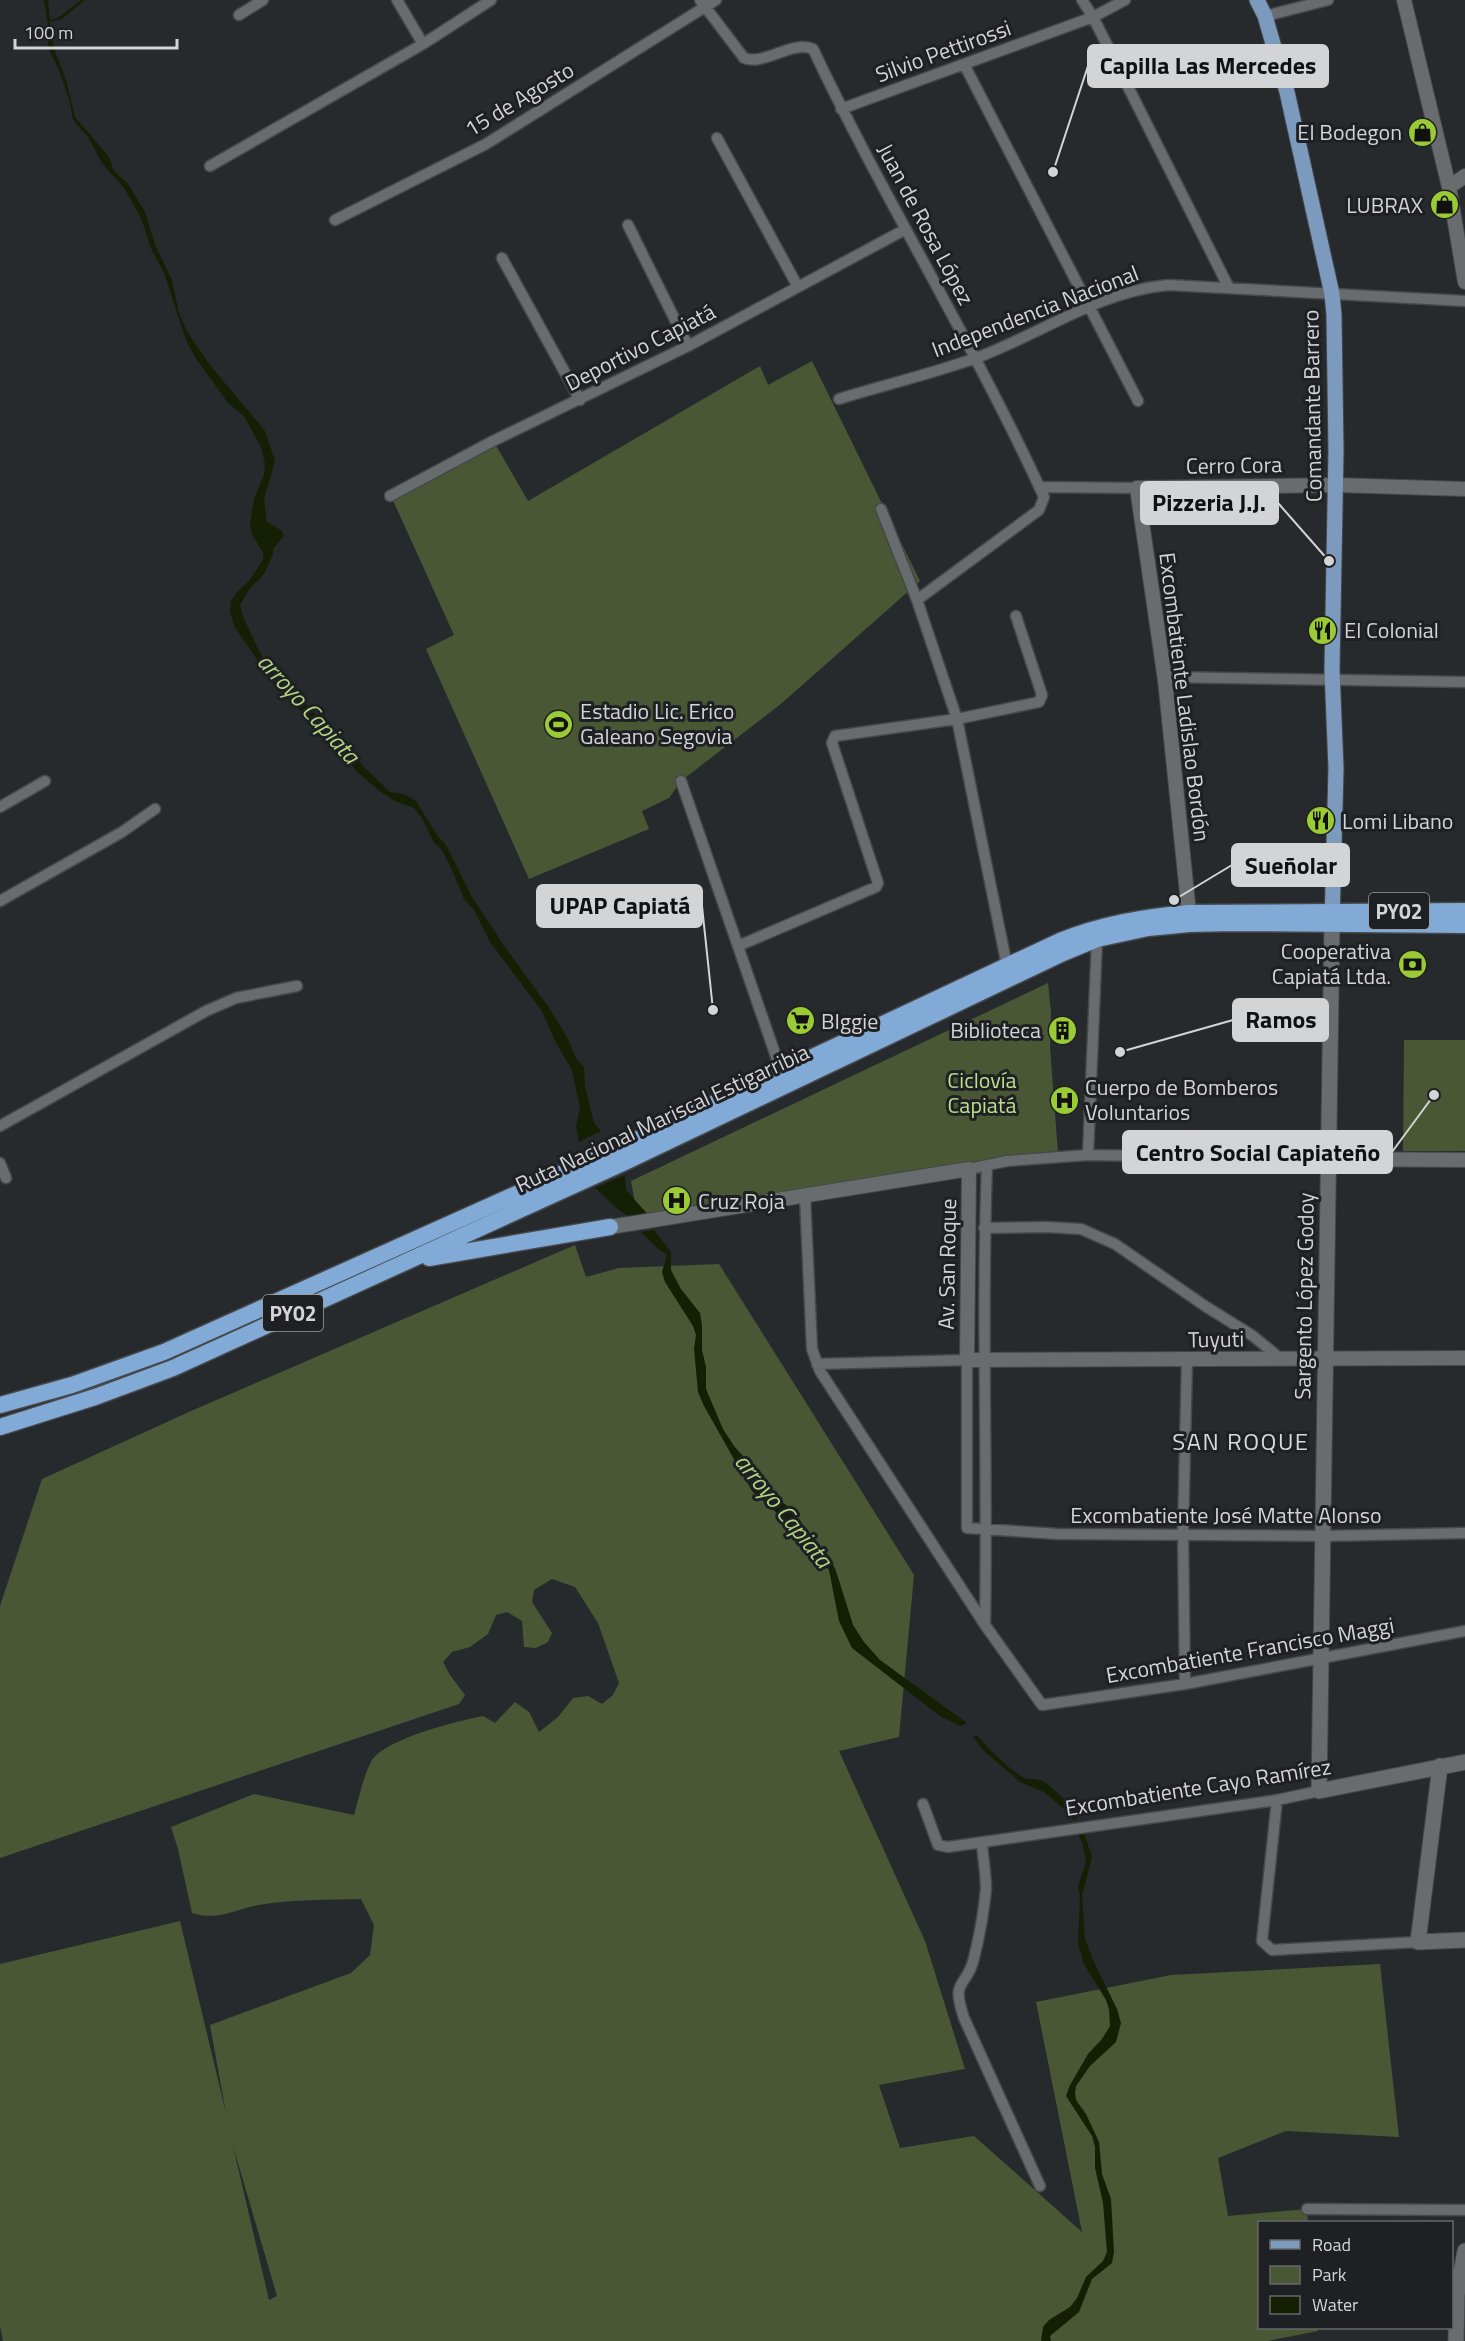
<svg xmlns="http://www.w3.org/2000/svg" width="1465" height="2341" font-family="'Titillium Web',sans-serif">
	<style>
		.green { fill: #4a5735; fill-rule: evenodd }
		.water { fill: #151f03 }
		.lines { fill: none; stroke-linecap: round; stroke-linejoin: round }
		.minor-casing { stroke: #46484b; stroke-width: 13 }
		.tertiary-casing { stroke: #46484b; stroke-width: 16 }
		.secondary-casing { stroke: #46484b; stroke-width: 17 }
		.primary-casing { stroke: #46484b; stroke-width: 17 }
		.trunk-casing { stroke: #46484b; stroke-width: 19 }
		.minor { stroke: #696c6f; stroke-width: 10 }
		.tertiary { stroke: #696c6f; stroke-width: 14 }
		.secondary { stroke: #696c6f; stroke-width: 15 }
		.primary { stroke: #7c9abd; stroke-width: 15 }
		.trunk { stroke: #82aad7; stroke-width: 16 }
		.labels { text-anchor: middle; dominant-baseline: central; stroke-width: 6; stroke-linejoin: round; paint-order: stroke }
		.shield { fill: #1e2023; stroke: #9c9ea0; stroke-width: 1.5 }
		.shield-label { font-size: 21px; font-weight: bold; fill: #d2d4d6 }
		.street-label { font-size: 22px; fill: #d2d4d6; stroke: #1e2023 }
		.poi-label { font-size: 22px; fill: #d2d4d6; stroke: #1e2023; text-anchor: start }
		.park-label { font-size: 22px; fill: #bdde8a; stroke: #1e2023 }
		.water-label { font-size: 24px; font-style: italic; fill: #b3d481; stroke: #1e2023 }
		.neighbourhood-label { font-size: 24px; letter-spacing: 1.5px; fill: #d5d8dc; stroke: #1e2023 }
		.leader { fill: none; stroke: #d2d4d6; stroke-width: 2 }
		.callout-dot { fill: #d2d4d6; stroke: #1e2023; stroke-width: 2 }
		.callout { fill: #d2d4d6; stroke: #d2d4d6; stroke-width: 2 }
		.callout-label { font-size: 24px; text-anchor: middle; font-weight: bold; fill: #111 }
	</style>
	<rect width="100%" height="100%" fill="#272a2d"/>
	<path class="green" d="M812,361L920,581L782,703L681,781L669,798L642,811L649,829L529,879L426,649L454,635L391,496L494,442L528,501L760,366L768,385Z
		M1048,983L1051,1012L1050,1047L1058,1153L638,1218L631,1181Z
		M1404,1040H1465V1151H1403Z
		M575,1245L586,1277L619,1268L719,1264L914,1575L899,1737L839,1751L925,1941L965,2069L879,2085L900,2148L974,2136L1082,2232L1036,2002L1171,1975L1380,1964L1399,2137L1286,2131L1218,2158L1228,2216L1307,2209L1308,2222H1260V2328H1318V2331L1268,2341H3L0,2326V1964L180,1921L226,2113L210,2025L351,1973L370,1955L374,1925L361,1899C327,1900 293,1899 259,1905C233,1910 219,1921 192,1913L178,1849L171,1827L254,1794L354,1815C359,1798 363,1777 371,1762C383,1739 458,1721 483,1716L495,1723L515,1702L529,1712L539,1732L558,1717L573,1698L588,1696L602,1704L613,1695L619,1683L598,1623L575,1587L552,1579L534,1590L532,1602L552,1633L548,1642L536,1648L524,1647L522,1621L507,1612L496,1615L488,1634L470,1647L452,1652L443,1662L450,1675L465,1695L459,1704L0,1858V1606L42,1479L191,1411ZM233,2146L277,2296L269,2300Z"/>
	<path class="water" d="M44,0H48L50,20L58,18L81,0H85L62,19L50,22L54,49L66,80L75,117L109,157L114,171L128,184L145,212L156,247L172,280L179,313L188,333L209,364L265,431L275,461L264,499L267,522L282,531L284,536L273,549V554L264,574L250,588L240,605L244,619L262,657L279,678L337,735L365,768L390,792L404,794L416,801L437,835L446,845L472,897L505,947L550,1009L568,1039L576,1058L584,1067L585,1086L594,1123L601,1131L579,1142L576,1126L580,1108L572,1070L556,1043L542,1011L490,942L474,910L464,899L452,870L442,850L434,843L422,818L414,808L395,801L378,790L356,771L340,747L310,717L298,709L262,672L256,658L234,626L230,611L231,601L237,592L249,581L263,560V552L252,535L250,524L254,499L264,475L265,464L261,447L244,416L228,403L195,357L186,340L164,273L152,251L141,218L124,188L102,163L88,137L73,120L70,102L59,70L48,47V24Z
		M625,1175L626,1190L651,1218C619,1220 616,1205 595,1188Z
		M654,1230L671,1252V1270L681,1289L700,1313L702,1325V1350L706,1367V1389L723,1429L734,1446L751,1465L763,1486L786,1505L829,1556L836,1571L853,1625L864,1642L880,1660L967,1723L960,1726L940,1716L852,1648L839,1621L829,1570L787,1522L752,1491L704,1406L698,1392L694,1349L696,1335L693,1326L665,1282L662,1272L667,1255L656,1247L641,1232Z
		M977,1735C990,1750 1004,1765 1021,1776C1028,1781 1032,1778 1039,1780C1049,1781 1075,1810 1077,1819L1073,1820L1069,1813L1044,1792L1020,1782L983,1750L973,1737Z
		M1084,1833L1092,1857L1082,1896L1085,1939L1093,1960L1117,2009L1121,2023L1116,2042L1090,2066L1076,2086L1075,2093L1076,2100L1086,2114L1099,2142L1102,2174L1111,2199L1114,2252L1112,2263L1092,2279L1079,2312L1050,2336L1051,2341H1041L1043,2327L1049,2320L1070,2307L1077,2298L1086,2277L1103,2261L1107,2252L1103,2203L1095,2168V2147L1092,2136L1066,2096L1070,2085L1088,2054L1102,2039L1110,2026L1109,2009L1106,2000L1084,1964L1078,1944L1080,1895L1078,1886L1086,1863L1083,1845L1078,1834Z"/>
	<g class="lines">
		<defs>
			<path id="minor" d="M397,0L423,44
				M700,0L744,58C765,66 791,40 813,49C885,201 974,344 1044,497L1039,510L917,600
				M1082,0L1093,17L1229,288
				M239,15L263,0
				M1265,16L1328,0
				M964,64L1138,401
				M841,109L1093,17L1125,0
				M717,138L798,287
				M210,166L423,44L491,0
				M335,220L486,144L716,0
				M628,225L688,346
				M502,258L580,400
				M839,399C884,385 931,374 976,358C1039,335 1099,291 1168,285L1465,301
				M1039,487L1137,488
				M390,496L493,441L688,346L906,229
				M881,509L917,600L957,719L1007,966
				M1164,677L1465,682
				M681,781L781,1071
				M0,807L45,781
				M0,901L122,832L155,809
				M738,946L876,887L878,883L832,743L835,736L957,719L1039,702L1042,695L1016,616
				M0,1126L206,1011L236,998L297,986
				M1088,1155L1097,939
				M0,1163L6,1178
				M969,1169L1007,1161L1088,1155L1329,1159
				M805,1196L812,1349L820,1371L985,1625L1042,1705L1185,1684L1465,1631
				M984,1228L1046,1227L1081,1229L1115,1244L1205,1306L1253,1336L1281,1359
				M817,1364L967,1360V1528L1058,1534L1324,1536L1465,1533
				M985,1625C988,1472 981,1319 987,1166
				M1185,1684L1183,1534L1187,1360
				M1277,1800L1262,1941L1272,1950L1418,1942
				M923,1804L938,1845L948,1847L1277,1800L1319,1791
				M982,1843C983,1858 986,1874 986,1889C984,1910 979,1938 974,1958C967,1989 950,1977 964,2018L1040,2186
				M1307,2209L1465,2210"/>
			<path id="tertiary" d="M1404,0L1449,187L1465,282
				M1449,187L1465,176
				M1189,913L1165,680L1137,488L1336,485L1465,489
				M1329,1159L1465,1160
				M610,1227L969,1169L967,1360L1465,1358"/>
			<path id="secondary" d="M1332,924L1319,1791L1465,1762
				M1440,1766L1418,1942L1465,1940
				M1456,2341L1457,2295L1465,2251"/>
			<path id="primary" d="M1257,0L1265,16L1287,92L1332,294L1334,315L1336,451L1332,670L1336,768L1332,923"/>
			<path id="trunk" d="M429,1258L610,1227
				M0,1405L72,1385L164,1352L621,1147L1060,941C1102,924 1144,917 1189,913L1465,911
				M0,1427L95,1397L173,1368L625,1162L1063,953L1097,939L1148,928L1189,924L1232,923L1465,925"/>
		</defs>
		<use href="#minor" class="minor-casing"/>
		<use href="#tertiary" class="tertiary-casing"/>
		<use href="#secondary" class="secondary-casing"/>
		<use href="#primary" class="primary-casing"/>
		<use href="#trunk" class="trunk-casing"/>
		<use href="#minor" class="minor"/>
		<use href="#tertiary" class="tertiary"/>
		<use href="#secondary" class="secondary"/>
		<use href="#primary" class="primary"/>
		<use href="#trunk" class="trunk"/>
	</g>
	<defs>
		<symbol id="shop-disc" viewBox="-11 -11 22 22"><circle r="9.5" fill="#9acb34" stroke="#1e2023"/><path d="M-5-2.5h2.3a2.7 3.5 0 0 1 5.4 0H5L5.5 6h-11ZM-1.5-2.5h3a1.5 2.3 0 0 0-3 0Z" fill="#111"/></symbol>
		<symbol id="restaurant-disc" viewBox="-11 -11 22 22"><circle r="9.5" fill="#9acb34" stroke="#1e2023"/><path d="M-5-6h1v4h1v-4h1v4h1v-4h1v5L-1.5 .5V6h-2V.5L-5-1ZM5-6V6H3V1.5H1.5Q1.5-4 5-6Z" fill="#111"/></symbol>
		<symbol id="stadium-disc" viewBox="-11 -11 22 22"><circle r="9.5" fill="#9acb34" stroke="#1e2023"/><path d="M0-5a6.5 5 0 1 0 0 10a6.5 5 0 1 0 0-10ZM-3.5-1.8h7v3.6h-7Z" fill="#111"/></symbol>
		<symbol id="bank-disc" viewBox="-11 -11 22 22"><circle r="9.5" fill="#9acb34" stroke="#1e2023"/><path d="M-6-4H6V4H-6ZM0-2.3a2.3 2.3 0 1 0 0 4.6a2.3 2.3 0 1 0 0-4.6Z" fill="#111"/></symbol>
		<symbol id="supermarket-disc" viewBox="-11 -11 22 22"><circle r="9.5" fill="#9acb34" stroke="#1e2023"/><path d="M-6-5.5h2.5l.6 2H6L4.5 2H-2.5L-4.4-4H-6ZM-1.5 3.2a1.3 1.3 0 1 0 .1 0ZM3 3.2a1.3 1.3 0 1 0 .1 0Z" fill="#111"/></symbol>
		<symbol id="building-disc" viewBox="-11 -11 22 22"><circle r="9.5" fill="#9acb34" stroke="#1e2023"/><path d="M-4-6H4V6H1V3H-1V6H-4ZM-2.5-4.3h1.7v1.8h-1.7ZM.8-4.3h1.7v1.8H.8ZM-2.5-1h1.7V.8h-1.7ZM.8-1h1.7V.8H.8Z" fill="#111"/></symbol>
		<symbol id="hospital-disc" viewBox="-11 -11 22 22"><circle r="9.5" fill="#9acb34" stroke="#1e2023"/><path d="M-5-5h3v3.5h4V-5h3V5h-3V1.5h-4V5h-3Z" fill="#111"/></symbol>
	</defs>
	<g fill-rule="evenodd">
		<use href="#shop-disc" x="1406" y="116" width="33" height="33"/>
		<use href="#shop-disc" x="1428" y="188" width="33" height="33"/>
		<use href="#restaurant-disc" x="1306" y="614" width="33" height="33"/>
		<use href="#stadium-disc" x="542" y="708" width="33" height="33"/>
		<use href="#restaurant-disc" x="1304" y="804" width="33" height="33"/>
		<use href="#bank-disc" x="1396" y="948" width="33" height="33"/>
		<use href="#supermarket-disc" x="784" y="1004" width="33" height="33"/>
		<use href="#building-disc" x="1046" y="1014" width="33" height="33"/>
		<use href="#hospital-disc" x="1048" y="1084" width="33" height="33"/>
		<use href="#hospital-disc" x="660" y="1184" width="33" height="33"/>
	</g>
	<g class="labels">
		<g class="shield">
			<rect x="1369" y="893" width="60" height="36" rx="4.5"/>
			<rect x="263" y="1295" width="60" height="36" rx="4.5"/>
		</g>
		<g class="shield-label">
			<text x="1399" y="911">PY02</text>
			<text x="293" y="1313">PY02</text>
		</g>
		<g class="street-label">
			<text transform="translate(943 51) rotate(-20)">Silvio Pettirossi</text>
			<text transform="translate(519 99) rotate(-31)">15 de Agosto</text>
			<text transform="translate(926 224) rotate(62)">Juan de Rosa López</text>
			<text transform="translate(1035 311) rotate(-21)">Independencia Nacional</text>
			<text transform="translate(640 347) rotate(-27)">Deportivo Capiatá</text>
			<text transform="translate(1312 406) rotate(-91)">Comandante Barrero</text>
			<text transform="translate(1234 465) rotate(-1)">Cerro Cora</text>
			<text transform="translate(1185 697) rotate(83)">Excombatiente Ladislao Bordón</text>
			<text transform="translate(662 1118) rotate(-25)">Ruta Nacional Mariscal Estigarribia</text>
			<text transform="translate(947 1264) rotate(-89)">Av. San Roque</text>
			<text transform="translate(1304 1296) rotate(-89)">Sargento López Godoy</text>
			<text transform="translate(1216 1339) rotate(-1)">Tuyuti</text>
			<text x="1226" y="1515">Excombatiente José Matte Alonso</text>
			<text transform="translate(1250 1650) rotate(-10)">Excombatiente Francisco Maggi</text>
			<text transform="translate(1198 1787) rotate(-9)">Excombatiente Cayo Ramírez</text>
		</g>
		<g class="poi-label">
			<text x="1402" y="132" text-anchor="end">El Bodegon</text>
			<text x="1423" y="205" text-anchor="end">LUBRAX</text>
			<text x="1344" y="630">El Colonial</text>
			<text x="580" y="711">Estadio Lic. Erico<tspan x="580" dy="25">Galeano Segovia</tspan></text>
			<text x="1342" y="821">Lomi Libano</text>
			<text x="1391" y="951" text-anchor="end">Cooperativa<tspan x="1391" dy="25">Capiatá Ltda.</tspan></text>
			<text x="821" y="1021">BIggie</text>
			<text x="1041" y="1030" text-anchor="end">Biblioteca</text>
			<text x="1085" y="1087">Cuerpo de Bomberos<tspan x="1085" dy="25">Voluntarios</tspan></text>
			<text x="698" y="1201">Cruz Roja</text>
		</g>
		<g class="park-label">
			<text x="982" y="1080">Ciclovía<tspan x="982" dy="25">Capiatá</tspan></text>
		</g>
		<g class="water-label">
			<text transform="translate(309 708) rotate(48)">arroyo Capiata</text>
			<text transform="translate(784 1510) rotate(51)">arroyo Capiata</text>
		</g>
		<g class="neighbourhood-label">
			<text x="1241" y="1441">SAN ROQUE</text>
		</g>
	</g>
	<path class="leader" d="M1053 172L1088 66M1329 561L1278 503M1174 900L1232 865M713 1010L702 906M1120 1052L1233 1020M1434 1095L1392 1152"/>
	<g class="callout-dot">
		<circle cx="1053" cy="172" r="6"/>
		<circle cx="1329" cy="561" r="6"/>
		<circle cx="1174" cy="900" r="6"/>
		<circle cx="713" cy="1010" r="6"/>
		<circle cx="1120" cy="1052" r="6"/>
		<circle cx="1434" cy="1095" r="6"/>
	</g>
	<g class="callout">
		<rect x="1088" y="45" width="240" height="42" rx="6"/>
		<rect x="1141" y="482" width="137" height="42" rx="6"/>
		<rect x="1232" y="844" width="117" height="42" rx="6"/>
		<rect x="537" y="885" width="165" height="42" rx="6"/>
		<rect x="1233" y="999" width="95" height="42" rx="6"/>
		<rect x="1123" y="1131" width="269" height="42" rx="6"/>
	</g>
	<g class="callout-label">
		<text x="1208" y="74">Capilla Las Mercedes</text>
		<text x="1209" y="511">Pizzeria J.J.</text>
		<text x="1291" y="874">Sueñolar</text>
		<text x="620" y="914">UPAP Capiatá</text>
		<text x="1281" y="1028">Ramos</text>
		<text x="1258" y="1161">Centro Social Capiateño</text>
	</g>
	<rect x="1258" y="2221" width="195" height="108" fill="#1e2023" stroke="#66686b" stroke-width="1.5"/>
	<rect x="1270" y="2240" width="30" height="9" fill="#7c9abd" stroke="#66686b" stroke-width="1.5"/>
	<text x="1312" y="2251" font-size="18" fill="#d2d4d6">Road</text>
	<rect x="1270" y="2266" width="30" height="18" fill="#4a5735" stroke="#66686b" stroke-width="1.5"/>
	<text x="1312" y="2281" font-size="18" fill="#d2d4d6">Park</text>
	<rect x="1270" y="2296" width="30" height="18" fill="#151f03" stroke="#66686b" stroke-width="1.5"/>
	<text x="1312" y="2311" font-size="18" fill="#d2d4d6">Water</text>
	<path d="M15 39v9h162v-9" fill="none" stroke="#d2d4d6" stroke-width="3"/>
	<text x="24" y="39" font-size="18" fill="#d2d4d6" stroke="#1e2023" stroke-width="4.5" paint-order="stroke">100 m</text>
</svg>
